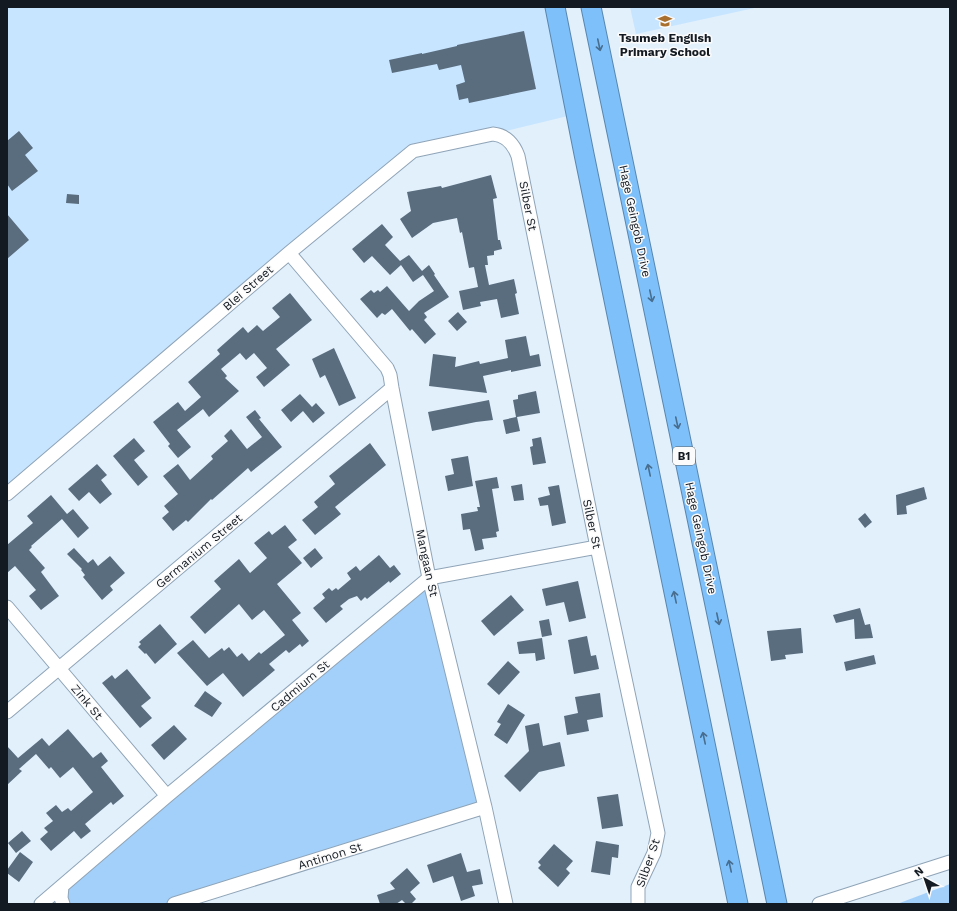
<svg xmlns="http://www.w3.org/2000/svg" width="957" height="911" font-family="'Work Sans',sans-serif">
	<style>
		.built { fill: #c8e5ff }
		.green { fill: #a2d0fa }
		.building { fill: #596d7f }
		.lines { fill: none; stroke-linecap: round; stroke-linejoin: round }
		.minor-casing { stroke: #8fa4b7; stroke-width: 15 }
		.highway-casing { stroke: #5986ae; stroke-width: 21 }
		.minor { stroke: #fff; stroke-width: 13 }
		.highway { stroke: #7ec0fa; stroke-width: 19 }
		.oneway { stroke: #486d8e }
		.labels { text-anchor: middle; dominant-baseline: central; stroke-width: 3; stroke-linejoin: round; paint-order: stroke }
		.shield { fill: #fbfbfb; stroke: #595e63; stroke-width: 1 }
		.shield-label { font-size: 11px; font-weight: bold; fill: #131a22 }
		.poi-label { font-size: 12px; font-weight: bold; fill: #131a22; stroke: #fbfbfb }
		.street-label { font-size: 12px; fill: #131a22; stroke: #fbfbfb }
	</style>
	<rect width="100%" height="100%" fill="#e2f0fc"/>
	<path class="built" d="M7,7H555L576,114L407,155L7,494Z
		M630,7H759L636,34Z"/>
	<path class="green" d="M429,578L485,807L174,904H63L62,886Z
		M950,884V904H897Z"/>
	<path class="building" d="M524,31L536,89L469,103L468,98L459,100L456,85L465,82L461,65L439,70L437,64L392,73L389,60L422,53V54L457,46V45Z
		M19,131L33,148L25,155L38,171L12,191L7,184V141Z
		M491,175L497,198L493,199L498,240H500L502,249L494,251V255L487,256L488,265H485L489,285L514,279L517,293L515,294L519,314L501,318L497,299L480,302L481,306L463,310L459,291L478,287L474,267L469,268L462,232L460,233L457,218L433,223L412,238L400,219L411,211L407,192L441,186L442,188Z
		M67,194L79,195V204L66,203Z
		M7,214L29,240L7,259Z
		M382,224L393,237L385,245L400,261L409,255L422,271L429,265L435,274L434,275L449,297L424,313L427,317L424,320L436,334L425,344L412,329L410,331L392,309L385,315L382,313L377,318L360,299L371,290L374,293L378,290L380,292L387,286L409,311L419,301L434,291L423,275L413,282L401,265L390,275L372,256L364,263L352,249Z
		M290,293L312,320L276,349L290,365L264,387L256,377L267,368L254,353L246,360L240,353L221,369L227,376L225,378L239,391L209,417L203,409L177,430L191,447L178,458L168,446L170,444L153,422L178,402L185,411L201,397L188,382L220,354L217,350L243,327L248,333L257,325L263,331L280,317L272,308Z
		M458,312L467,322L457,331L448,321Z
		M526,336L530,356L539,354L541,366L511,372V370L483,376L487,393L429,386L433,354L456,357L455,367L479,361L480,364L508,358L505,340Z
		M334,348L356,398L339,406L325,375L320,378L312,359Z
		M536,391L540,413L517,417L520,431L506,434L503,420L516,417L513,400L518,399V395Z
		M300,394L312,407L316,403L325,413L313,423L303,411L291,422L281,410Z
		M489,400L493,420L476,422L432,431L428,412Z
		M255,410L261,418L259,419L282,447L251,472L248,468L212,500L211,499L188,522L186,520L173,531L162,518L169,512L164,506L178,494L163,476L178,464L190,480L213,459L211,456L228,441L224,436L231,429L247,449L262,437L246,417Z
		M541,437L546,463L533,465L530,447L533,446L532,439Z
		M134,438L145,451L134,460L148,477L138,486L113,456Z
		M370,443L386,465L335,507L341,514L315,535L302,520L318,507L314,502L335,484L329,476Z
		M468,456L473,486L448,491L445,476L454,474L451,459Z
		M97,464L107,475L101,480L112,494L100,504L89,492L79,501L68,489Z
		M497,477L499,488L492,489L499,531L496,532L497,537L482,539L484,549L475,551L470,529L463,530L461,514L478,511L477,507H480L475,481Z
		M522,484L524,500L514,501L511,486Z
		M559,485L566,523L552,526L548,505L540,506L538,498L550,495L548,487Z
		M924,487L927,499L906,506L907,514L897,515L896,495Z
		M51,495L67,514L73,509L89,528L78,538L62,519L31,546L32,547L29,550L45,568L41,572L59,596L41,610L29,596L36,590L15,566L7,573V545L33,523L27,516Z
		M865,513L872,522L865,528L858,519Z
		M285,525L297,540L288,547L302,563L277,584L301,613L292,620L309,641L302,647L300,644L289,653L286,650L269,664L275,670L243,697L223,673L207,686L177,653L193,640L209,658L222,648L224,651L229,647L237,657L242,653L249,661L259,652L261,654L285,635L264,610L252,620L239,604L205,634L190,617L221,589L214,581L239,559L250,573L267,558L254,543L269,531L272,535Z
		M74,548L88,563L93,559L98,566L110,556L125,573L110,586L113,590L102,600L83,577L85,575L81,570L82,569L67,554Z
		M315,548L323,558L311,568L303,558Z
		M379,555L390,568L394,565L401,574L390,583L389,581L367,599L365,597L361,601L357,596L349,599L340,606L343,609L326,623L313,608L325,598L322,594L329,588L332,591L336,588L338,590L351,579L347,573L356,566L360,571Z
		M578,581L586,618L569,622L564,602L546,606L542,589Z
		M511,595L524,610L494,636L481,621Z
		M860,608L865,625L870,624L873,638L855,639L854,619L836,623L833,615Z
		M549,619L552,635L542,637L539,621Z
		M160,624L177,644L155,664L146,653L145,654L138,647L141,644L139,642Z
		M801,628L803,653L785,655L786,659L771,661L767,631Z
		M587,636L591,656L596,655L599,669L574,674L568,640Z
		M542,638L545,659L536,661L535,653L519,654L517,642Z
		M874,655L876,664L846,671L844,662Z
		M508,661L520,672L499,695L487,684Z
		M127,669L151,698L141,706L152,718L140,728L102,683L112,675L115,679Z
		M205,691L222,703L212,717L194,706Z
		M600,693L603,717L587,720L589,731L567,735L564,716L578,713L575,697Z
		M508,704L525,715L507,744L494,735L501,724L497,722Z
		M539,723L543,746L560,742L565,766L539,772L520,792L504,776L529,751L525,726Z
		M174,725L187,739L164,760L151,745Z
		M68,729L93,758L101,752L108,761L101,767L124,796L113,805L111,802L85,824L91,831L81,839L74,831L51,851L40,839L48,832L44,828L53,821L46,813L56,805L62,812L68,808L71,811L93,792L73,767L60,778L51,767L49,769L36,754L19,769L22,771L7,785V746L18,758L42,738L49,746Z
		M618,794L623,826L602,829L597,797Z
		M22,831L31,841L16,853L8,843Z
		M596,841L619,845L618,858L612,857L610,875L591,872Z
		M554,844L573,861L566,869L570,873L558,887L538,868L541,865L538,862Z
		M20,852L33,862L19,882L7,873V870Z
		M461,853L467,872L480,869L483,884L472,886L475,896L461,901L453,876L433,883L427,865Z
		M407,868L420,883L410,892L416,899L411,904H406L402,900L396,904H380L377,895L395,889L390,883Z"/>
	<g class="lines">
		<defs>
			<path id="minor" d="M289,253L387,368L390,375L392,388L429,578L485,807L506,904
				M7,494L289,253L413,151L493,134C506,135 514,145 518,156L597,547L658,833L654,853L638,887V904
				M7,607L167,796
				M7,712L392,388
				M62,886L61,898L63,904
				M41,904L167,796L429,578L597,547
				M174,904L485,807
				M819,904L950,862"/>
			<path id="highway" d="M555,7L584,154L738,904
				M591,7L777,904"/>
		</defs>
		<use href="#minor" class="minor-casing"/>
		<use href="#highway" class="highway-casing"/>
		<use href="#minor" class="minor"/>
		<use href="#highway" class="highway"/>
	</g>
	<defs><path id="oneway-shaft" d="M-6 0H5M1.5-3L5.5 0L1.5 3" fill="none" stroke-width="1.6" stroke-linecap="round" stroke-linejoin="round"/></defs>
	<g class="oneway">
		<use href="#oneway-shaft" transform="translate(599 45) rotate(78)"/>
		<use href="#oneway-shaft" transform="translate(651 296) rotate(78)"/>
		<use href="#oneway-shaft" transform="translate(677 423) rotate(78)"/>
		<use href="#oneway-shaft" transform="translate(649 470) rotate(-102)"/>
		<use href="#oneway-shaft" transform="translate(675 597) rotate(-102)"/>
		<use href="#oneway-shaft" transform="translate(718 619) rotate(78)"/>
		<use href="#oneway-shaft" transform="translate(704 738) rotate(-102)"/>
		<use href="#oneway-shaft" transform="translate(730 866) rotate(-102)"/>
	</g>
	<defs>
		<symbol id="school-bare" viewBox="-9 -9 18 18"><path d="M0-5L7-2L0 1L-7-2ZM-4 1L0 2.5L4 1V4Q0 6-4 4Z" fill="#a86f2e" stroke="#fbfbfb" stroke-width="2.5" paint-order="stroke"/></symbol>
	</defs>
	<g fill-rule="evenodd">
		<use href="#school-bare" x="655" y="11" width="20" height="20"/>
	</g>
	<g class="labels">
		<rect class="shield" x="673" y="447" width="22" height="18" rx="3"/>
		<g class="shield-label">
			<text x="684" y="456">B1</text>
		</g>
		<g class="poi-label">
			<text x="665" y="38">Tsumeb English<tspan x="665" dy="14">Primary School</tspan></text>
		</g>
		<g class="street-label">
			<text transform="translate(528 206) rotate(79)">Silber St</text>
			<text transform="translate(635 221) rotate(78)">Hage Geingob Drive</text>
			<text transform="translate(248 288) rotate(-41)">Blei Street</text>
			<text transform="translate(592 524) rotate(78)">Silber St</text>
			<text transform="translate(701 538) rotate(78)">Hage Geingob Drive</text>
			<text transform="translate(199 551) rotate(-40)">Germanium Street</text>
			<text transform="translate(427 563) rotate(78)">Mangaan St</text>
			<text transform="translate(300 686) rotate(-40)">Cadmium St</text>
			<text transform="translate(87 702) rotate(50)">Zink St</text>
			<text transform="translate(330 856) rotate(-17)">Antimon St</text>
			<text transform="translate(648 863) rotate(-71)">Silber St</text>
		</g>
	</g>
	<rect width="957" height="911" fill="none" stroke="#131a22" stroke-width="16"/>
	<g transform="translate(925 879) rotate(320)" stroke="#fbfbfb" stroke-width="3" paint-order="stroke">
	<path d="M0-3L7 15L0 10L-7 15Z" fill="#131a22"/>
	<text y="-6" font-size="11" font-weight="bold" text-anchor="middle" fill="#131a22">N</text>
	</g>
</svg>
